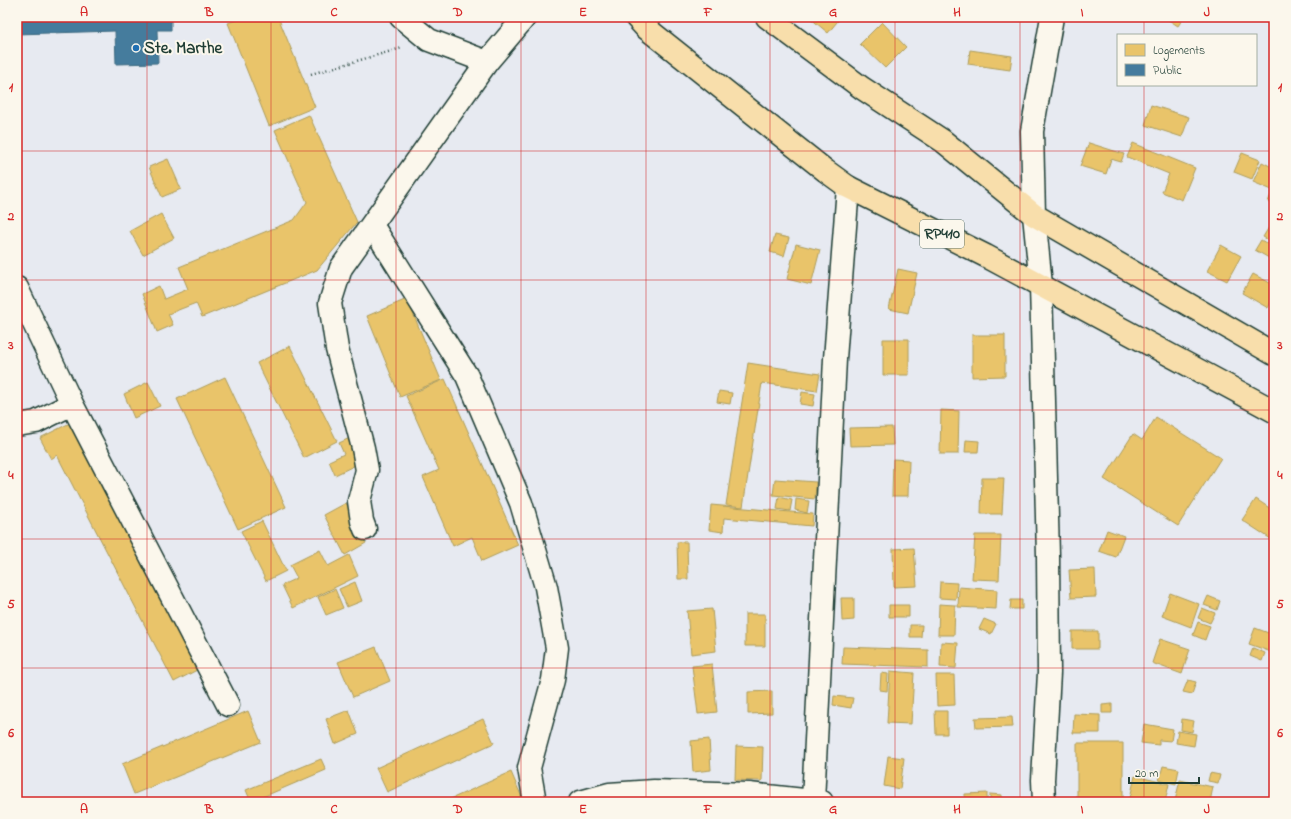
<svg xmlns="http://www.w3.org/2000/svg" width="1291" height="819" font-family="'Indie Flower',sans-serif">
	<style>
		.homes { fill: #e9c46a; stroke: #ac9c5a }
		.public { fill: #457b9d; stroke: #3a687e }
		.lines { fill: none; stroke-linecap: round; stroke-linejoin: round }
		.minor-casing { stroke: #1f3d34; stroke-width: 25 }
		.major-casing { stroke: #1f3d34; stroke-width: 25 }
		.path { stroke: #1f3d34; stroke-width: 2.5; stroke-dasharray: 1 3; stroke-linecap: butt }
		.minor { stroke: #fbf7ec; stroke-width: 22 }
		.major { stroke: #f8deab; stroke-width: 22 }
		.grid { fill: none; stroke: #d62828; stroke-width: 1; stroke-opacity: 0.55 }
		.poi-dot { fill: #1f6fb2; stroke: #fbf7ec; stroke-width: 1.5 }
		.labels { text-anchor: middle; dominant-baseline: central; stroke-width: 4; stroke-linejoin: round; paint-order: stroke }
		.shield { fill: #fbf7ec; stroke: #61756b; stroke-width: 1 }
		.shield-label { font-size: 16px; font-weight: bold; fill: #1f3d34 }
		.poi-label { font-size: 17px; font-weight: bold; fill: #1f3d34; stroke: #fbf7ec; text-anchor: start }
		.neatline { fill: none; stroke: #d62828; stroke-width: 1.5 }
		.grid-label { font-size: 13px; text-anchor: middle; font-weight: bold; fill: #d62828 }
	</style>
	<rect width="100%" height="100%" fill="#e7eaf1"/>
	<filter id="ink" filterUnits="userSpaceOnUse"><feTurbulence type="fractalNoise" baseFrequency=".025" numOctaves="2"/><feDisplacementMap in="SourceGraphic" scale="8" xChannelSelector="R" yChannelSelector="G"/><feConvolveMatrix kernelMatrix="1 2 1 2 8 2 1 2 1" color-interpolation-filters="sRGB"/></filter>
	<g filter="url(#ink)">
		<path class="homes" d="M243,17H278L315,107L269,126L228,23Z
			M809,17H841L828,33Z
			M1164,17H1184L1178,26Z
			M882,22L906,47L885,68L860,44Z
			M970,50L1012,56L1010,70L968,64Z
			M1151,105L1189,117L1182,137L1145,125Z
			M309,115L357,222L317,270L202,317L196,303L168,314L173,325L157,332L142,294L159,286L164,299L188,289L179,267L294,220L307,202L275,130Z
			M1089,143L1124,154L1121,162L1111,159L1106,174L1080,166Z
			M1133,143L1195,168L1182,200L1162,192L1169,174L1127,157Z
			M1242,153L1260,160L1252,179L1234,172Z
			M168,159L181,189L162,197L149,167Z
			M1262,162L1274,168V185L1272,190L1253,182Z
			M1272,192L1274,193V205L1268,202Z
			M161,214L174,238L143,255L130,231Z
			M1274,219V243L1263,237Z
			M775,235L789,238L784,256L770,252Z
			M1261,240L1274,248V251L1269,258L1255,250Z
			M796,244L820,250L811,285L787,279Z
			M1221,245L1241,256L1227,281L1207,271Z
			M898,269L917,273L908,313L889,309Z
			M1253,274L1274,285V296L1268,308L1242,293Z
			M407,299L441,380L400,397L367,316Z
			M972,335H1005V376L972,377Z
			M883,339H909V375H883Z
			M290,346L337,441L304,458L257,363Z
			M748,363L820,374L817,391L762,383L743,507L726,505Z
			M225,377L286,507L238,529L177,399Z
			M445,379L518,545L482,561L472,537L453,546L423,477L439,470L406,396Z
			M148,382L160,406L134,418L124,394Z
			M719,391L732,393L730,404L717,402Z
			M802,392L815,394L813,406L800,404Z
			M941,410L959,411L958,454H940Z
			M1156,417L1221,458L1178,526L1104,479L1133,434L1142,440Z
			M70,423L197,670L174,682L57,455L51,459L40,438Z
			M892,427L893,445L850,446L849,428Z
			M352,437L364,461L335,475L329,461L344,454L339,443Z
			M966,440L979,441L978,452H965Z
			M893,459L909,460L908,496H892Z
			M982,478H1004L1002,514H981Z
			M775,479L816,482L815,499L773,495Z
			M779,497L792,500L790,511L777,509Z
			M796,499L809,501L807,513L795,510Z
			M1256,499L1274,511V541L1242,520Z
			M346,503L366,543L345,555L324,515Z
			M711,505L813,514L812,526L724,518L723,532L709,530Z
			M262,521L286,571L266,581L241,531Z
			M1107,530L1124,536L1116,557L1099,551Z
			M975,535H1001L999,580L972,579Z
			M677,542H687L688,579H678Z
			M914,548L917,586L894,587L893,549Z
			M320,550L328,566L349,555L358,576L293,608L282,585L297,578L290,565Z
			M1095,569L1096,597L1071,598L1069,570Z
			M355,582L362,601L347,607L339,589Z
			M940,582L957,583L956,599L939,598Z
			M959,587L997,590L996,609L958,607Z
			M335,589L343,608L326,615L318,597Z
			M1170,593L1199,604L1191,627L1162,616Z
			M1208,596L1220,601L1217,610L1204,605Z
			M841,598H854V620L842,621Z
			M1011,600H1022V609H1010Z
			M939,604L955,605L954,635H938Z
			M889,605H909V617H889Z
			M1202,608L1215,613L1210,623L1198,618Z
			M712,609L716,651L691,654L687,611Z
			M745,614H765V646H745Z
			M984,619L996,624L991,634L979,629Z
			M1198,622L1210,626L1205,640L1193,635Z
			M910,625H922L921,637H910Z
			M1255,628L1274,635V653L1249,644Z
			M1072,631H1098V649H1072Z
			M1160,639L1190,649L1182,674L1152,663Z
			M941,642L958,643L956,668L940,667Z
			M376,647L390,681L353,697L338,662Z
			M843,647L928,650V667L842,664Z
			M1253,648L1265,653L1262,661L1250,656Z
			M712,664L717,712L698,714L692,666Z
			M890,671L914,673L911,724L887,723Z
			M881,673L888,674L887,691L880,690Z
			M936,675H954L955,705L937,706Z
			M1188,680L1196,682L1192,694L1183,692Z
			M772,691V713L748,714V692Z
			M834,696L853,698L851,708L833,705Z
			M1112,704V713H1102V705Z
			M349,710L358,734L335,744L326,719Z
			M248,711L261,742L134,794L122,764Z
			M935,711H947V734H936Z
			M1074,714L1100,715V733H1073Z
			M1012,717L1013,727L976,728L975,718Z
			M483,719L494,743L387,792L376,768Z
			M1182,719L1194,721L1192,732L1181,730Z
			M1144,724L1173,729L1171,741L1159,740V745L1141,743Z
			M1178,731L1196,734L1194,746L1176,743Z
			M709,739L711,770L693,772L691,741Z
			M1077,743H1123V798H1077Z
			M736,746L763,747L762,781L735,780Z
			M888,756L904,758L900,789L884,786Z
			M321,759L326,770L251,802L246,790Z
			M1163,766L1179,769L1176,784L1159,780Z
			M511,772L523,800L519,802H444Z
			M1210,773L1220,775L1218,783L1208,781Z
			M1135,776L1169,784L1165,802H1148L1130,798Z
			M1180,780L1213,787L1210,802L1175,801Z
			M987,793V802H965V794Z
			M990,794L1002,795V802H990Z
			M1232,799L1251,802H1231Z"/>
		<path class="public" d="M17,17H171V30H157L158,63L116,64L115,31L17,34Z"/>
		<g class="lines">
			<defs>
				<path id="minor" d="M401,17L429,40L487,62
					M372,225L467,376L521,503L546,587L557,648L553,680L529,768L535,802
					M17,288L72,404
					M17,425L36,422L72,404L228,705
					M365,529L362,521L359,501L367,470L363,448L337,349L330,303L341,268L487,62L525,17
					M813,801L835,359L848,187
					M580,802L609,794L654,791L749,794L822,802
					M1044,802L1043,780L1049,673L1048,556L1041,285L1034,215L1032,131L1052,17"/>
				<path id="major" d="M636,17L646,28L826,171L848,187L986,256L1274,411
					M767,17L862,88L943,141L1034,215L1274,354"/>
			</defs>
			<use href="#minor" class="minor-casing"/>
			<use href="#major" class="major-casing"/>
			<path class="path" d="M311,74L402,48"/>
			<use href="#minor" class="minor"/>
			<use href="#major" class="major"/>
		</g>
	</g>
	<path class="grid" d="M147,17V802M271,17V802M396,17V802M521,17V802M646,17V802M770,17V802M895,17V802M1020,17V802M1144,17V35M1144,85V802M17,151H1274M17,280H1274M17,410H1274M17,539H1274M17,668H1274"/>
	<circle class="poi-dot" cx="136" cy="48" r="4"/>
	<g class="labels">
		<rect class="shield" x="920" y="220" width="44" height="28" rx="3"/>
		<g class="shield-label">
			<text x="942" y="234">RP410</text>
		</g>
		<g class="poi-label">
			<text x="144" y="48">Ste. Marthe</text>
		</g>
	</g>
	<rect width="1291" height="819" fill="none" stroke="#fbf7ec" stroke-width="44"/>
	<rect x="1117" y="34" width="140" height="52" fill="#fbf7ec" stroke="#a3ada2"/>
	<rect x="1125" y="44" width="20" height="12" fill="#e9c46a" stroke="#a3ada2"/>
	<text x="1153" y="54" font-size="12" fill="#1f3d34">Logements</text>
	<rect x="1125" y="64" width="20" height="12" fill="#457b9d" stroke="#a3ada2"/>
	<text x="1153" y="74" font-size="12" fill="#1f3d34">Public</text>
	<path d="M1129 777v6h70v-6" fill="none" stroke="#1f3d34" stroke-width="2"/>
	<text x="1135" y="777" font-size="12" fill="#1f3d34" stroke="#fbf7ec" stroke-width="3" paint-order="stroke">20 m</text>
	<rect x="22" y="22" width="1247" height="775" class="neatline"/>
	<g class="grid-label">
		<text x="84" y="16">A</text>
		<text x="209" y="16">B</text>
		<text x="334" y="16">C</text>
		<text x="458" y="16">D</text>
		<text x="583" y="16">E</text>
		<text x="708" y="16">F</text>
		<text x="833" y="16">G</text>
		<text x="957" y="16">H</text>
		<text x="1082" y="16">I</text>
		<text x="1207" y="16">J</text>
		<text x="11" y="91">1</text>
		<text x="1280" y="91">1</text>
		<text x="11" y="220">2</text>
		<text x="1280" y="220">2</text>
		<text x="11" y="349">3</text>
		<text x="1280" y="349">3</text>
		<text x="11" y="479">4</text>
		<text x="1280" y="479">4</text>
		<text x="11" y="608">5</text>
		<text x="1280" y="608">5</text>
		<text x="11" y="737">6</text>
		<text x="1280" y="737">6</text>
		<text x="84" y="813">A</text>
		<text x="209" y="813">B</text>
		<text x="334" y="813">C</text>
		<text x="458" y="813">D</text>
		<text x="583" y="813">E</text>
		<text x="708" y="813">F</text>
		<text x="833" y="813">G</text>
		<text x="957" y="813">H</text>
		<text x="1082" y="813">I</text>
		<text x="1207" y="813">J</text>
	</g>
</svg>
